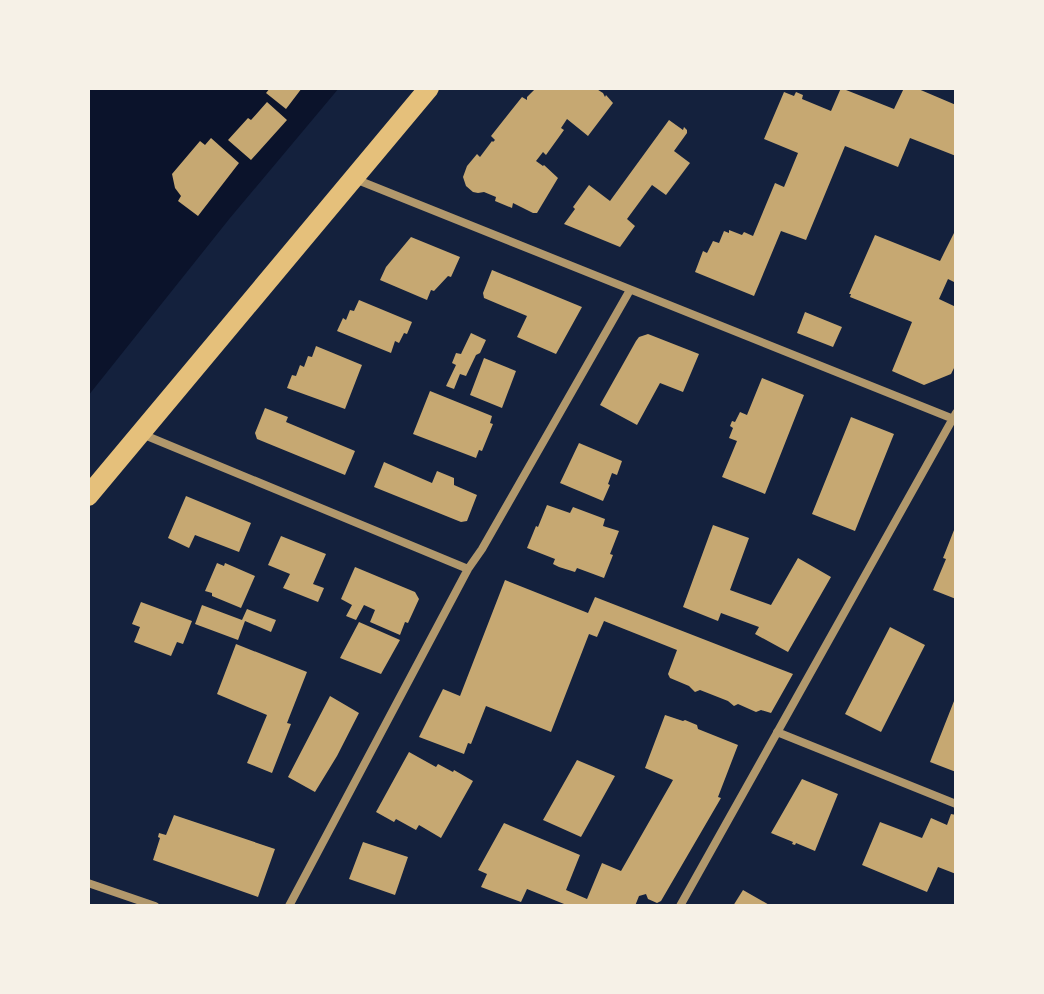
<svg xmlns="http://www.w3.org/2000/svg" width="1044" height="994" font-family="'Work Sans',sans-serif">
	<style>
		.water { fill: #0b132b }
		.building { fill: #c6a872 }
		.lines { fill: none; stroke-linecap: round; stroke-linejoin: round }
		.minor { stroke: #b1986c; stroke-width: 8 }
		.primary { stroke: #e5c07b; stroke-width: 20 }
	</style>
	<rect width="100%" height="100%" fill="#14213d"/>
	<path class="water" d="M88,88H339L230,218L88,396Z"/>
	<path class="building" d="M270,88H302L286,109L266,93Z
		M536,88H595L603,93L605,97L606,95L613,103L588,136L567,119L561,128L564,130L546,155L543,152L536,161L543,166L544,165L558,178L537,213H533L513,203L512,208L495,201L496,197L484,192L478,193L473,192L466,186L463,177L467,166L477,154L480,157L492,141L493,142L495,140L491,136L522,97L527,100V97Z
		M841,88L894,109L904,88H916L956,105V156L910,138L898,167L845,146L806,240L781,231L754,296L695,272L703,251L707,253L713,241L719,243L724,231L729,233V230L742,235L744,232L753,236L775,183L784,187L798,153L764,139L784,92L794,96L796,92L803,95L802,99L831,111Z
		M267,102L287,120L251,160L228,140L248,118L251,120Z
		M669,120L683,130L684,127L687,130V133L674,151L690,163L666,195L652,185L627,219L635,226L620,247L564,224L575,209L573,207L589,185L610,201Z
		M211,138L239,163L198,216L178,201L181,196L175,188L172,174L200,141L205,145Z
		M956,229V283L948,279L939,299L956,307V364L951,374L924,385L892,371L912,322L850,297L851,294H849L875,235L940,261Z
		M411,237L460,257L451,277L448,276L434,291L431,290L427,300L380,280L386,267Z
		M492,270L582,307L556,354L517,337L527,316L484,298L483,293Z
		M359,300L412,322L407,334L404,333L399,343L395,341L391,353L337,331L343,318L346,320L350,310L354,311Z
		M805,312L842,327L833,347L797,333Z
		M471,333L486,340L480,353L476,355L466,376L460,374L454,389L446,386L456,365L452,363L456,353L461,354Z
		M648,334L699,354L683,392L660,383L637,425L600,405L636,341L639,337Z
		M316,346L362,365L345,409L287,388L292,375L296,376L300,365L304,367L308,356L312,357Z
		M484,358L516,371L502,408L470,395Z
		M762,378L804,395L765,494L722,477L737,441L729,438L733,428L730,426L732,421L735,422L740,412L747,415Z
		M430,391L492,416L490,423L493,424L482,451L479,450L476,458L413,434Z
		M265,408L288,417L286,422L355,451L345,475L257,439L255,433Z
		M851,417L894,434L855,531L812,514Z
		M579,443L622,461L617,475L612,473L608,484L610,485L603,501L560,483Z
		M384,462L432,483L437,471L454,478V485L477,495L467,521L461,522L374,487Z
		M186,496L251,523L239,552L195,535L189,548L168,538Z
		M547,505L570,513L573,507L605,519L603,526L619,531L610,554L613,555L604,578L577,568L575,572L559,567L553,564L555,559L527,548L536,526L538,527Z
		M713,525L749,538L730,590L771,605L798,558L831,577L788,652L755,634L759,627L721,613L718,621L683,607Z
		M956,525V599L933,590L946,559L943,558Z
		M281,536L326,554L313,584L324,588L318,602L283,588L290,574L268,565Z
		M217,563L224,566L225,563L255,576L241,608L212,596V593L205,591Z
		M355,567L415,592L419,599L408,623L405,622L400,635L370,622L375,610L364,605L356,620L346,616L352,605L341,599Z
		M505,580L588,613L595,597L793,674L771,713L761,710L756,712L738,704L734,706L728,701L700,690L695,692L689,686L670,678L668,674L677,650L604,621L597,637L589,634L551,732L486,706L471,744L468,743L464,754L419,737L443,689L460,696Z
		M141,602L192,621L183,644L177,642L171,656L134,642L140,627L132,624Z
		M202,605L242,620L247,609L276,620L271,632L245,621L238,640L195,624Z
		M359,622L400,640L381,674L340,658Z
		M890,627L925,645L881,732L845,714Z
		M236,644L307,672L287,723L291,724L272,773L247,763L267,715L217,694Z
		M330,696L359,713L337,756L315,792L288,777Z
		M956,696V772L930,762Z
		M665,715L683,721L685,720L697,725L698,729L738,745L718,797L721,798L661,901L657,903L648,899L646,894L639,896L635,906H569L527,889L521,902L481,887L487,874L478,870L504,823L580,855L566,890L587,899L602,863L621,871L673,780L645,768Z
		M409,752L436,767L438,764L453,772L454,770L473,781L441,838L419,825L416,830L396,819L394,822L376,812Z
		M577,760L615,776L581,837L543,820Z
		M802,779L838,794L815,851L796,843L795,845L792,844L793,842L771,833Z
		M951,814L956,815V874L938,867L927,892L862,865L880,822L922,838L931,818L947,825Z
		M174,815L275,849L258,897L153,860L160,838L158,837L159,833L166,835Z
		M363,842L408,857L395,895L349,879Z
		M743,890L771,906H733Z"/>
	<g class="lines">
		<path class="minor" d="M355,179L956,420
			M142,434L468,569
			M777,732L956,804
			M88,883L155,906
			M289,906L468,569L482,549L630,290
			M680,906L956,413"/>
		<path class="primary" d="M88,496L429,88"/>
	</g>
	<rect width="1044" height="994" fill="none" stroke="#f6f1e7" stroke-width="180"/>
</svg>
